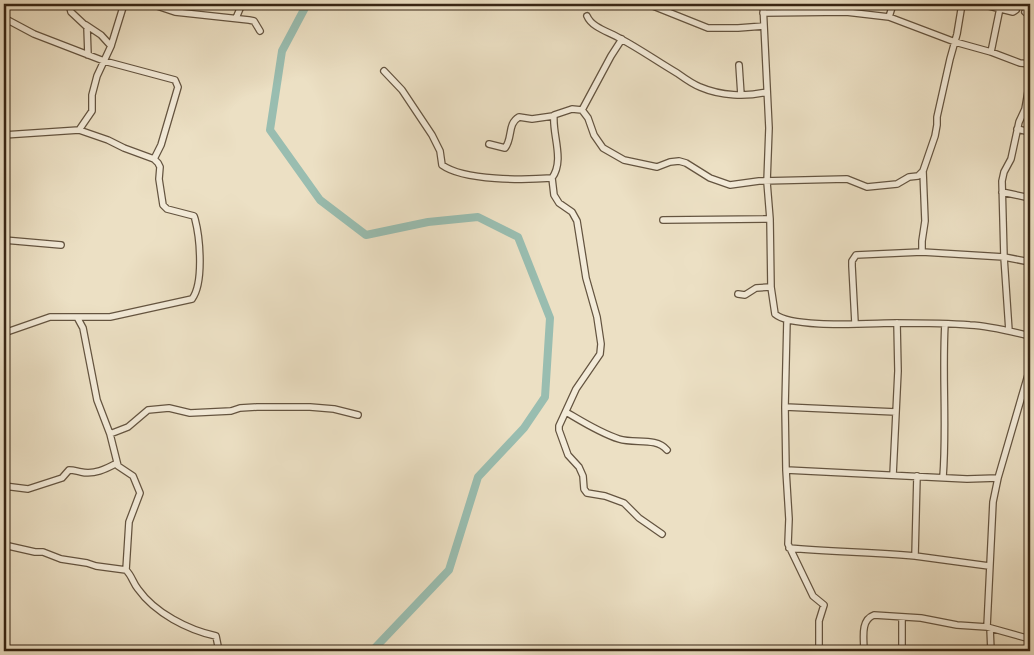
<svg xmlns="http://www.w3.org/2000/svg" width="1034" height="655" font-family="'Sorts Mill Goudy',serif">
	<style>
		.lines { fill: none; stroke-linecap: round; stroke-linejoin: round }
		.river { stroke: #99bdb0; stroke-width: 8 }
		.minor-casing { stroke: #645440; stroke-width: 8 }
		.minor { stroke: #f3ebd9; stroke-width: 5.5 }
	</style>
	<rect width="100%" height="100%" fill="#ece0c4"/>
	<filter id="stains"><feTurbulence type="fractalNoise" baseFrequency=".004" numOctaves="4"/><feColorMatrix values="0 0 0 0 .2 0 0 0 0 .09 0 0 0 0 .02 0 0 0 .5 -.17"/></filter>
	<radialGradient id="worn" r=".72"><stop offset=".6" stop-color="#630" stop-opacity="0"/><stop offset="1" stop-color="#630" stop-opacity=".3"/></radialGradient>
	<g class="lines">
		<path class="river" d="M307,4L282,51L270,130L320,200L366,235L428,222L478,217L518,237L550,318L545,397L524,428L478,477L449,570L372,651"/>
		<defs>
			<path id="minor" d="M69,4L71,12L87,27L88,55
				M151,4L175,12L249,20L254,21L260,31
				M648,4L708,28H738L764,26
				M763,4L769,128L767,182L770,219L771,287L775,314C792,329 871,323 896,323C921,323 945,323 970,325C990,326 1010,331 1030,336
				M981,4L1013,12L1016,10
				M1025,12L1030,16
				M763,13L846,12L889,17L955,42L991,52L1020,63L1030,64
				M587,16C592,28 610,32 621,39C640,49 658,62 677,73C684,78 692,84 700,87C721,96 746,97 767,92
				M889,17L893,4
				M4,18L34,34L104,61L175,80L178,87L161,145L154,159
				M236,18L242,4
				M86,25L101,35L111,46
				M991,52L1000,8
				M739,65L741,95
				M384,71L402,90L432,135L440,151L442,165C464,181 525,180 552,178C565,160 552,135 554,115L572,109L582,110L588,118L594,135L603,148L624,160L657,167L670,162L679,161L686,163L710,178L730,185L759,181L847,179L867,187L897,184L909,177L918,176L923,171
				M582,110L611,56L622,39
				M1017,129L1030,132
				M79,130L92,111V95L97,76L111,46L124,4
				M4,135L79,130L108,140L124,148L154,159L158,163L160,167L159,179L163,205L167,209L194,216L195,219C200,238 204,283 192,299L110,317H77
				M489,144L505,148C513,138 507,124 519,117L532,119L553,116
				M552,178L554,195L559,203L572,212L577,221L586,278L597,317L601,344L600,354L576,389L559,426V430L568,455L579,467L583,476L584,489L587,493L605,496L624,503L639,518L662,534
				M1002,192L1030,198
				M663,220L770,219
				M4,240L61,245
				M922,252V241L925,221L923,171L935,136L937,125V117L950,59L957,34L962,4
				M738,294L745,295L756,288L771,287
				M787,320L785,407L786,470L789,519L788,544L813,596L824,605L819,621V651
				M855,323L852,266V261L856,255L922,252L1004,257L1030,262
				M1009,331L1004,257L1002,181L1004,172L1011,159L1019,122L1025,109L1030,80
				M4,333L50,317H77L83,328L97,400L110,434L118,466L133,476L140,493L129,522L126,570C132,576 133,583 138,589C155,613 188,630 216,636L219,651
				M785,407L896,412
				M566,412C583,422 600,433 619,439C635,444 656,437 667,450
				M110,434L128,427L148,410L169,408L190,413L231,411L240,408L257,407H310L334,409L358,415
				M786,470L967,479L998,478
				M893,475L898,371L897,323
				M917,476L915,556L989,566
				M943,477C947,426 942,375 945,324
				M4,486L28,489L62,478L69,470C74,470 76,471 81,472C94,475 106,469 117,463
				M4,545L35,552H43L61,559L87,563L96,566L126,570
				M789,548C831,552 873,552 915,556
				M987,627L993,502L998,478L1030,368
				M990,628L991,651
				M864,651C864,639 860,620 874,615L921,618L957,625L987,627L1030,639
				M902,651V617"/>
		</defs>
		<use href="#minor" class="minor-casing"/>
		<use href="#minor" class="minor"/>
	</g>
	<rect width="1034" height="655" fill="none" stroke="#ece0c4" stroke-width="20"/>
	<rect x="5" y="5" width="1024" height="645" fill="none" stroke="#372514" stroke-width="2.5"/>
	<rect x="10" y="10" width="1014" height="635" fill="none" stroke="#372514"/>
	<rect width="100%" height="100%" filter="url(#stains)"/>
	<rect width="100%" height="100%" fill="url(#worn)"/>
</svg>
